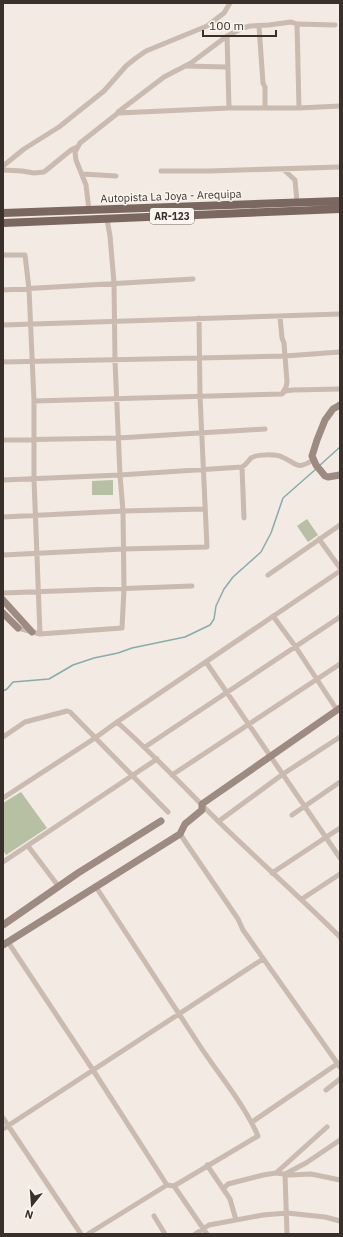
<svg xmlns="http://www.w3.org/2000/svg" width="343" height="1237" font-family="'IBM Plex Sans',sans-serif">
	<style>
		.green { fill: #b8c0a3 }
		.lines { fill: none; stroke-linecap: round; stroke-linejoin: round }
		.stream { stroke: #84adad; stroke-width: 1.5 }
		.street { stroke: #cabaaf; stroke-width: 5 }
		.secondary { stroke: #9d8a80; stroke-width: 7 }
		.primary { stroke: #7a675f; stroke-width: 8 }
		.labels { text-anchor: middle; dominant-baseline: central; stroke-width: 3; stroke-linejoin: round; paint-order: stroke }
		.shield { fill: #faf5ef; stroke: #736b66; stroke-width: 1 }
		.shield-label { font-size: 10px; font-weight: bold; fill: #39302c }
		.street-label { font-size: 11px; fill: #39302c; stroke: #faf5ef }
	</style>
	<rect width="100%" height="100%" fill="#f2eae3"/>
	<path class="green" d="M113,480V495H92V481Z
		M307,519L318,535L308,542L297,526Z
		M21,792L47,828L6,855L3,850V803Z"/>
	<g class="lines">
		<path class="stream" d="M319,466L340,447
			M3,691L7,689L13,682L49,679L73,665L94,658L118,653L132,648L185,637L210,625L214,619L216,606L224,589L233,577L261,552L271,533L283,498L316,469"/>
		<path class="street" d="M297,24L299,108
			M259,26L263,83L265,87V108
			M227,36L229,108
			M186,66L227,67
			M118,112L164,77L191,63L227,36L243,28L250,26L269,25L291,22L297,24L335,25
			M3,166L24,149L59,127L104,91L126,66L136,58L146,51L207,26L224,13L230,3
			M283,169L295,180L297,202
			M3,170L22,171L34,173L44,172L71,150L77,147
			M161,171H209L340,167
			M82,174L116,176
			M89,210L86,185L76,160L75,152L80,143L118,113L229,108H299L340,106
			M3,255H25L29,289L34,401V479L40,634
			M3,290L193,279
			M280,317L282,338L284,343L287,382L286,387L283,392
			M3,325L340,314
			M3,362L199,358L285,356L340,352
			M34,401L282,394L285,391L293,390L340,389
			M3,440L118,438L265,429
			M242,467L244,518
			M3,480L120,475L242,467C246,465 248,461 251,458C256,454 277,454 282,457C297,463 296,471 313,460
			M3,517L123,511L205,509
			M319,539L340,568
			M3,555L123,549L207,547L200,396L199,318
			M268,575L340,525
			M3,593L192,586
			M273,616L295,646L337,710
			M18,628L40,634L122,628L124,589L123,511L120,475L115,361L114,283L110,236L107,219
			M206,662L340,858
			M117,722C153,754 185,788 219,822C259,861 301,898 340,937
			M3,737L25,722L67,711L70,712L168,812
			M145,747L340,617
			M172,775L340,664
			M3,798L95,738L117,722L340,571
			M292,815L340,782
			M219,821L283,774L340,737
			M180,834L238,919L243,930L340,1067
			M28,846L59,887
			M3,862L157,759
			M272,873L340,828
			M302,899L340,874
			M8,942L93,1070L167,1185
			M326,1090L340,1079
			M3,1118L81,1234
			M252,1122L337,1064
			M3,1129L263,959
			M207,1165L230,1199L236,1220
			M276,1173L327,1127
			M174,1186L207,1234
			M224,1188L228,1184L263,1175L276,1173L291,1175L311,1174L340,1180
			M154,1216L165,1234
			M88,1234L167,1185L174,1186L258,1136C243,1102 218,1074 198,1043C164,991 130,939 96,887
			M195,1234L209,1225L263,1215L287,1213L325,1217L340,1221
			M287,1234L285,1174L306,1163L340,1140"/>
		<path class="secondary" d="M340,405L333,409L325,420L317,440L312,456L316,465L325,476L328,477L340,475
			M3,600L32,632
			M3,613L18,628
			M3,925L78,873L161,821
			M3,945L180,834L185,824L202,810V804L340,708"/>
		<path class="primary" d="M3,213L340,201
			M3,223L340,209"/>
	</g>
	<g class="labels">
		<rect class="shield" x="150" y="208" width="44" height="16" rx="3"/>
		<g class="shield-label">
			<text x="172" y="216">AR-123</text>
		</g>
		<g class="street-label">
			<text transform="translate(171 196) rotate(-2)">Autopista La Joya - Arequipa</text>
		</g>
	</g>
	<rect width="343" height="1237" fill="none" stroke="#39302c" stroke-width="8"/>
	<g transform="translate(32 1205) rotate(197)" stroke="#faf5ef" stroke-width="3" paint-order="stroke">
	<path d="M0-3L7 15L0 10L-7 15Z" fill="#39302c"/>
	<text y="-6" font-size="11" font-weight="bold" text-anchor="middle" fill="#39302c">N</text>
	</g>
	<path d="M203 30v6h73v-6" fill="none" stroke="#39302c" stroke-width="2"/>
	<text x="209" y="30" font-size="12" fill="#39302c" stroke="#faf5ef" stroke-width="3" paint-order="stroke">100 m</text>
</svg>
